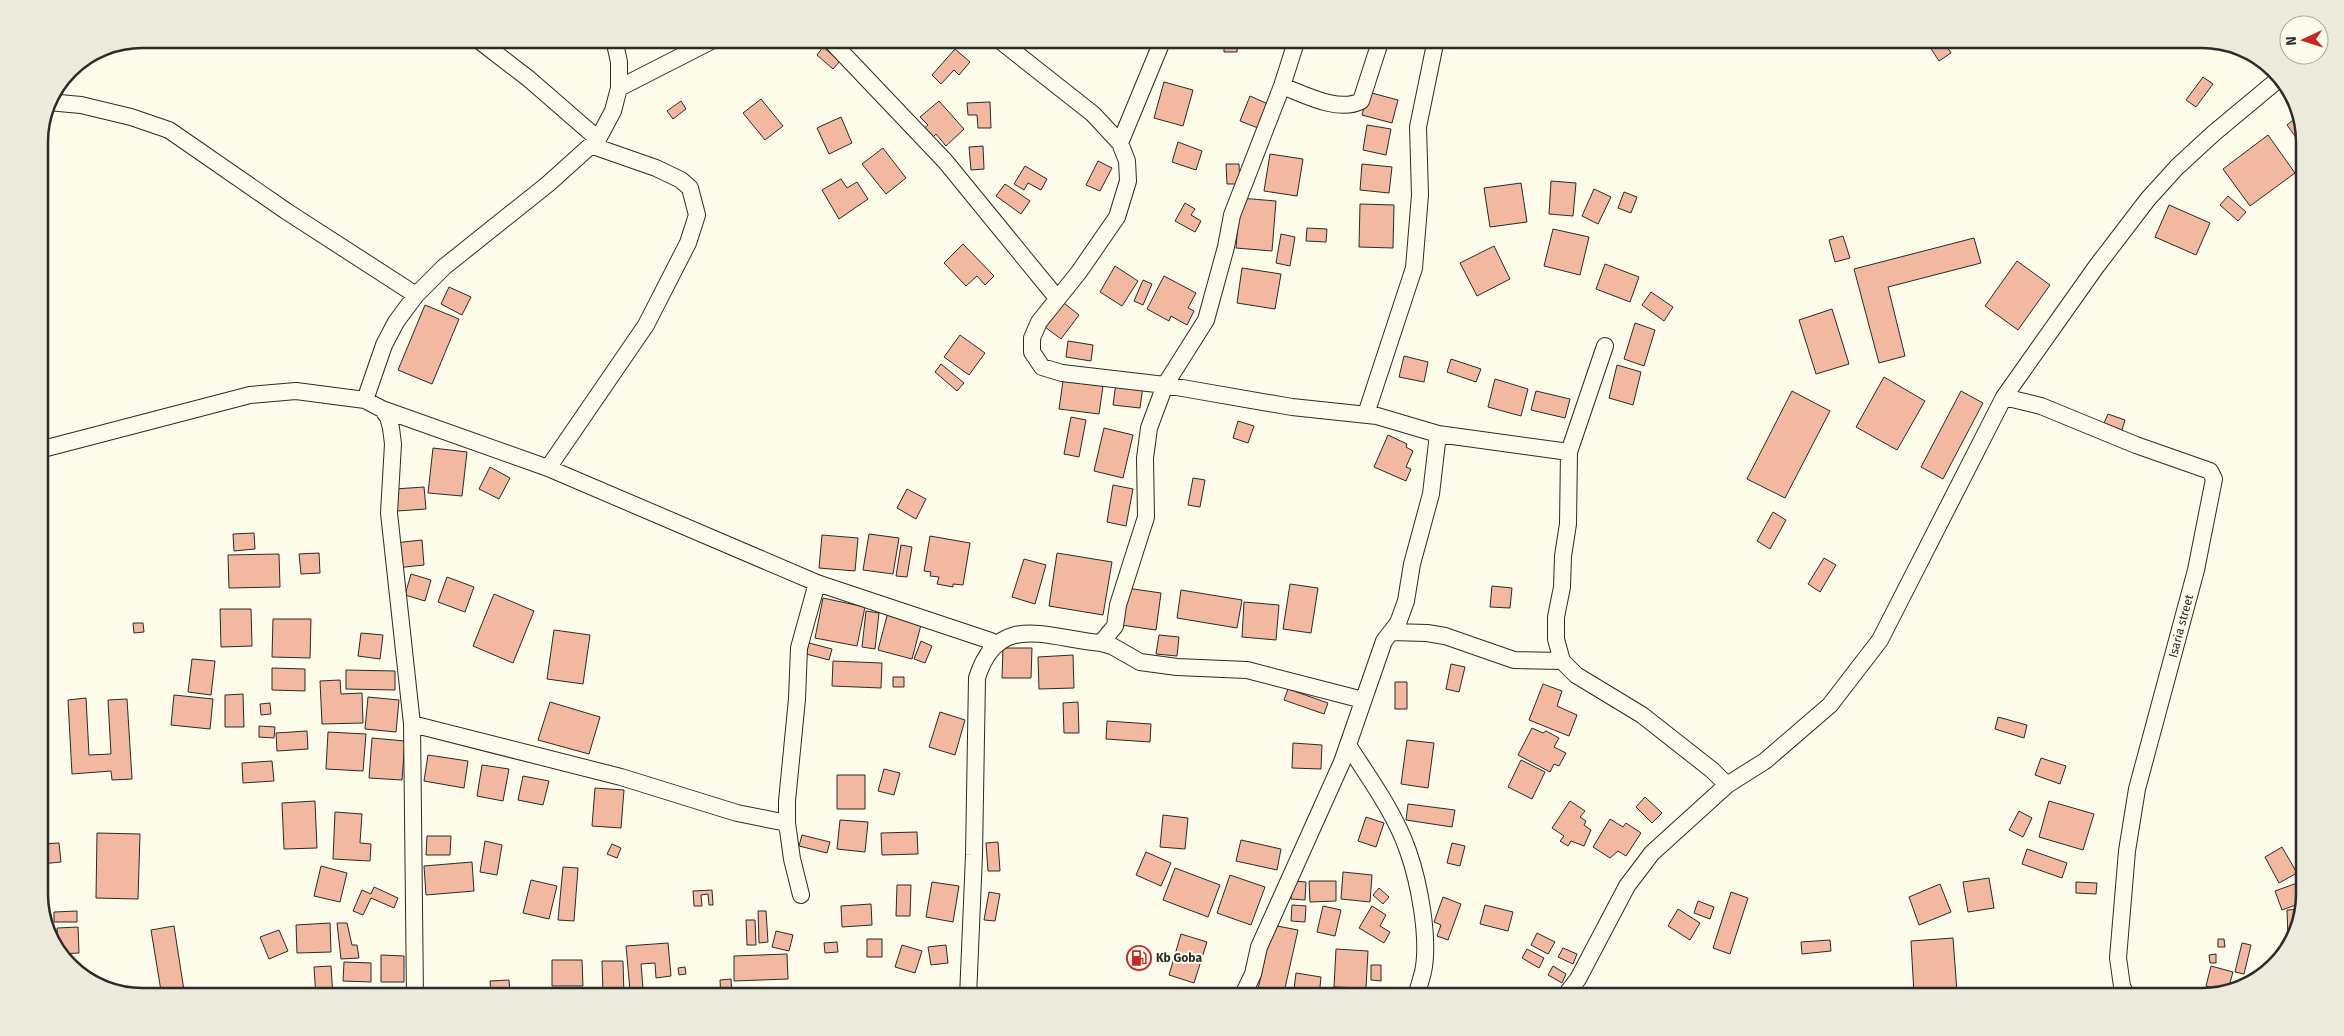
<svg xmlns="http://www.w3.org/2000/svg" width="2344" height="1036" font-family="'Fira Sans',sans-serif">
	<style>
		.building { fill: #f2b8a0; stroke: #2b2b2b }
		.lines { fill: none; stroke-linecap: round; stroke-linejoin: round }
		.street-casing { stroke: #2b2b2b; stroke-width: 18 }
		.street { stroke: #fdfbea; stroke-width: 16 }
		.labels { text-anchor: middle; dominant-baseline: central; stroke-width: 4; stroke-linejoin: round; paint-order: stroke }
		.street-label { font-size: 12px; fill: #2b2b2b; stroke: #fdfbea }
		.poi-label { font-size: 12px; font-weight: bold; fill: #2b2b2b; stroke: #fdfbea; text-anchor: start }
		.rim { fill: none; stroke: #2b2b2b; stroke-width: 2.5 }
	</style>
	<rect width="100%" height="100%" fill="#fdfbea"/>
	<path class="building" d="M1224,39H1238L1237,52H1224Z
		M1936,39H1942L1951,53L1939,61L1928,44Z
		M823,47L840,61L833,69L817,55Z
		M955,49L970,62L959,75L954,70L941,84L932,75Z
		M2203,77L2213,84L2196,107L2186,100Z
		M1164,82L1193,90L1183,126L1154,118Z
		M1368,92L1398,100L1392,123L1362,115Z
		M1250,96L1268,104L1258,128L1240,121Z
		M761,99L783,126L765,140L743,113Z
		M681,101L686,109L673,119L667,111Z
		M939,101L964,129L946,146L936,134L930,140L922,130L928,125L920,117Z
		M990,102L991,128H978L977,115H968L967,103Z
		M2298,116L2305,135V150L2287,125Z
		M841,117L852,143L829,154L817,128Z
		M1367,125L1391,129L1386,155L1363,150Z
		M2268,135L2295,173L2250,206L2223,169Z
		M1178,142L1202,151L1196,170L1172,162Z
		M983,146L984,169L971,170L969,147Z
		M883,148L906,178L886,194L862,164Z
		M1270,154L1303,159L1297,196L1264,191Z
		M1098,161L1112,168L1100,191L1086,185Z
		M1226,164H1239L1240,184H1227Z
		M1362,164L1392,167L1389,193L1360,190Z
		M1025,166L1047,179L1041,190L1028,183L1024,190L1014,184Z
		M841,179L847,188L857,182L868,199L839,219L822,190Z
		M1551,181L1576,183L1573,216L1549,214Z
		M1521,183L1527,222L1490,227L1484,188Z
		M1005,184L1030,201L1021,214L996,196Z
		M1594,189L1611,197L1598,224L1582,216Z
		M1624,192L1637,197L1631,213L1618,208Z
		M2228,196L2246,212L2238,221L2220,205Z
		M1240,198L1276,201L1272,251L1236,248Z
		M1185,203L1195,209L1191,215L1201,221L1195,232L1175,221Z
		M1360,204L1394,205L1393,248L1359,247Z
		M2169,205L2210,223L2196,255L2155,237Z
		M1307,228L1327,229L1326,242L1306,241Z
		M1553,229L1589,237L1580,275L1544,266Z
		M1281,234L1295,237L1290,266L1276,263Z
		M1843,236L1850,258L1835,262L1829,240Z
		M1974,238L1981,263L1888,287L1905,356L1879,363L1854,269Z
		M963,244L994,276L985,285L977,276L966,286L944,263Z
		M1494,246L1510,279L1477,296L1460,263Z
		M2017,261L2050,285L2018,330L1985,306Z
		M1605,264L1639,277L1630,302L1596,289Z
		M1115,266L1138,281L1122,306L1100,292Z
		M1242,268L1281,274L1275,309L1237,303Z
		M1164,276L1196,293L1188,308L1194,311L1187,325L1171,316L1169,321L1147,309Z
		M1143,280L1152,284L1143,305L1134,301Z
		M449,287L471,297L462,315L441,304Z
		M1651,292L1673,307L1664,321L1642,305Z
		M1064,303L1079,315L1061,339L1045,327Z
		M425,305L459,319L432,384L398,370Z
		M1832,309L1849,364L1816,374L1799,320Z
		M1635,323L1655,330L1644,366L1624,359Z
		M960,335L985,353L969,375L944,357Z
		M1068,341L1093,345L1091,361L1066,357Z
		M1404,356L1428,362L1424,382L1399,377Z
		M1451,359L1481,369L1476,382L1447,372Z
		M941,364L964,383L957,391L935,372Z
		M1617,365L1641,372L1633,405L1609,398Z
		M1884,377L1925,401L1897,450L1856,427Z
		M1495,379L1528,389L1521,416L1488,407Z
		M1063,381L1103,386L1099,414L1059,409Z
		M1116,383L1143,386L1140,408L1113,405Z
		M1536,391L1570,399L1565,418L1531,410Z
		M1792,391L1830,411L1785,498L1747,479Z
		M1961,391L1983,403L1943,479L1921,467Z
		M2108,414L2125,420L2122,430L2104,423Z
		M1071,417L1086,420L1079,457L1064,454Z
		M1238,421L1254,426L1248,443L1233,438Z
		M1104,428L1133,435L1123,478L1094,471Z
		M1388,435L1407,444L1406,447L1413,451L1406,467L1411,469L1406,481L1374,467Z
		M433,448L467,452L462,496L428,493Z
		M490,467L510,478L499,499L479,489Z
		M1193,478L1205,480L1200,507L1188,505Z
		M1113,485L1133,489L1126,526L1107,522Z
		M424,487L426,509L397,511L395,489Z
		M907,489L926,499L916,519L897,508Z
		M1773,512L1786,520L1770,549L1757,541Z
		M254,533L255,549L234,551L233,534Z
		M869,534L899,538L893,574L863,570Z
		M822,535L858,538L855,571L819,568Z
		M930,536L970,543L963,585L953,584V587L937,584L939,577L930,576L931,572L924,571Z
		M422,540L424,565L396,568L394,543Z
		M901,545L912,547L907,577L896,576Z
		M319,553L320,573L301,574L299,554Z
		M1057,553L1112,562L1103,615L1049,606Z
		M279,554L280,587L229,588L228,555Z
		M1824,558L1836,565L1820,592L1808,584Z
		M1024,559L1046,565L1035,604L1012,597Z
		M411,574L431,580L425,601L405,595Z
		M447,577L474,587L465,612L438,602Z
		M1290,584L1318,588L1311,633L1283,629Z
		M1492,586L1512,588L1510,608L1490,607Z
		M1126,588L1161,593L1156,630L1121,625Z
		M1181,590L1242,600L1237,628L1177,618Z
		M494,594L534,611L513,663L473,646Z
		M823,598L865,607L857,646L815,638Z
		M1244,602L1279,605L1276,640L1242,637Z
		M220,609H251L252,646L221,647Z
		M866,611L879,613L875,649L862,647Z
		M888,612L922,621L912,659L878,650Z
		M273,619H311L310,658L272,657Z
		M133,623H143L144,632L134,633Z
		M554,630L590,635L583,684L547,679Z
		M361,633L383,635L380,659L358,656Z
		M1159,635L1179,637L1177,656L1156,654Z
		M921,641L932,646L925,663L914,659Z
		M809,643L832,649L829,660L806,654Z
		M1003,648H1032L1031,678H1002Z
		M1073,655L1074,688L1039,689L1038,657Z
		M192,659L215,661L211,695L188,692Z
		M833,661L882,663L881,688L832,686Z
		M1451,664L1465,667L1459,692L1446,689Z
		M272,668L305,669V691L272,690Z
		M346,670L395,671V690L346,689Z
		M893,677H904V687H893Z
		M340,680L341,694L362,693L363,723L322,724L320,681Z
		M1395,682H1407V709H1395Z
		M1543,684L1562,691L1557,706L1577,715L1569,736L1529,720Z
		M1288,689L1328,703L1324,714L1284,700Z
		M243,694L244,727H225V695Z
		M174,695L213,699L210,729L171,725Z
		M368,697L399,700L396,732L365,729Z
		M86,698L89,755L111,754L108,700L127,699L132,779L112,780L111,771L72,774L68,700Z
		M550,702L600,717L589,754L538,740Z
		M1078,702L1079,733H1064L1063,703Z
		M270,703L271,714L261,715L260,704Z
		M940,712L965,720L955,755L929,747Z
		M1998,717L2027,725L2024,738L1995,729Z
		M1107,721L1151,724L1150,742L1106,739Z
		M259,726L275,727L274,738L259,737Z
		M1532,728L1543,733L1546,731L1559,738L1554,747L1566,753L1559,766L1554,764L1550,772L1518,755Z
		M307,731L308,749L277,751L276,733Z
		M328,732L366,734L363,771L326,769Z
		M372,738L405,741L402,780L369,778Z
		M1407,740L1434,743L1428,788L1401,784Z
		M1293,743L1322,745L1321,769L1292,768Z
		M428,755L468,761L464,788L424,781Z
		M2041,758L2066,766L2060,784L2035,775Z
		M1521,760L1545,772L1532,799L1508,787Z
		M272,761L274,781L243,783L242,763Z
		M482,765L509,769L503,801L477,796Z
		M884,769L900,773L894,795L878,791Z
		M837,775H865V809H837Z
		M523,776L549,781L543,805L518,800Z
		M595,788L624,790L621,828L592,826Z
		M1645,797L1662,813L1652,823L1636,807Z
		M315,801L317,848L284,849L282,803Z
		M1570,801L1585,811L1580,817L1586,821L1584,825L1591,830L1584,846L1571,841L1568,846L1560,841L1564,836L1552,828Z
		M2049,801L2094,814L2083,850L2039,837Z
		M1408,804L1455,810L1452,827L1406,820Z
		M2019,811L2032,818L2023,837L2009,830Z
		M335,812L362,814L360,843L371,844L370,861L333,859Z
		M1163,815L1188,818L1185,849L1160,847Z
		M1366,817L1384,823L1376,847L1358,841Z
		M1610,819L1623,827L1626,823L1641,833L1626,856L1618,851L1610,858L1593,847Z
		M840,820L868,822L865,852L837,849Z
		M917,832L918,854L882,855L881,833Z
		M97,833L140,834L138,899L96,898Z
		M802,835L830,842L827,853L799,846Z
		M427,836H451L450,855H426Z
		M1241,840L1281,849L1277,870L1236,861Z
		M485,841L502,845L497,875L480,872Z
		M998,842L1000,871H988L986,843Z
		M59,843L61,862L41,864L40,844Z
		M1452,843L1465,846L1460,866L1447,863Z
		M612,844L621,848L617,858L607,854Z
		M2282,847L2297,873L2279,883L2265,857Z
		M2027,849L2067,863L2062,878L2022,864Z
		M1146,852L1171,863L1161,886L1136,875Z
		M472,862L474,891L426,895L424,866Z
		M321,866L347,873L340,902L314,896Z
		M563,867L578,868L574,921L558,920Z
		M1175,868L1220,885L1208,917L1163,900Z
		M1343,872L1372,875L1370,902L1341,899Z
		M1230,875L1265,887L1251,925L1217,913Z
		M1989,878L1994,908L1968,912L1963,882Z
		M531,880L557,886L549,919L523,913Z
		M1292,881L1306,882L1305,900L1291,899Z
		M1309,881H1336V901L1310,902Z
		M932,882L959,886L953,922L926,917Z
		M2076,882L2097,883L2096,894L2076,893Z
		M2300,882L2305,897L2304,902L2282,910L2275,891Z
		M1940,884L1951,912L1919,925L1909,897Z
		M897,885H911L910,916H896Z
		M374,887L398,898L394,908L371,898L363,915L353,911L362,890L371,894Z
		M1379,888L1389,897L1383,904L1373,895Z
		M712,890L713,905H709L708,894L701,895L702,906H694L693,891Z
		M989,892L1000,894L995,921L984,920Z
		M1731,892L1748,898L1730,954L1713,948Z
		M1443,897L1461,904L1448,940L1437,936L1441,925L1434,922Z
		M1698,901L1714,907L1710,919L1694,913Z
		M871,904L872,925L842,927L841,906Z
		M1292,905L1306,906L1305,922L1291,921Z
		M1485,905L1513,912L1508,931L1480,924Z
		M1323,906L1341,910L1335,936L1317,932Z
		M1372,906L1386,915L1380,926L1390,932L1384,943L1359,928Z
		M1678,909L1700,923L1690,940L1668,926Z
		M2302,909L2297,934L2295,937L2288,938L2287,910Z
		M77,911V922H54V912Z
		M758,911H766L768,942L759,943Z
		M746,920H755L756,945H747Z
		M330,923L331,952L297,953L296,925Z
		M337,923H347L352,945H357L359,958L341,959Z
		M1272,925L1298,930L1283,997L1257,994Z
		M174,926L185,997H162L151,930Z
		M78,927L79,953L59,954L57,928Z
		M279,930L288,951L269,959L260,937Z
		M776,931L793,935L789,951L772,947Z
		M1537,933L1555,942L1548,954L1531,945Z
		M1181,934L1207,942L1194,983L1169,975Z
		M1953,938L1957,992L1914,994L1911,941Z
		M867,939H882V957H867Z
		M2218,939H2224L2225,947H2218Z
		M1830,940L1831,951L1802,954L1801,942Z
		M837,942L838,952L825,953L824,943Z
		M668,943L671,976L656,978L655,963L641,964L643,988L630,990L626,946Z
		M2242,943L2251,945L2244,974L2235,972Z
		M902,945L922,951L915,973L895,967Z
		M946,945L948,963L931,965L928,947Z
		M1563,948L1577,954L1573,964L1558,957Z
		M1336,949L1368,951L1366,988L1334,987Z
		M1527,949L1544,958L1539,968L1522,958Z
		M787,954L788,979L734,981V956Z
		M2216,954V963H2210L2209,955Z
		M381,955L404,956V982H381Z
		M552,960H582L583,986H552Z
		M602,961H623L624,997H558V995L603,994Z
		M344,962L371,963V982L343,981Z
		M1371,965H1381V981L1371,980Z
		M331,966L333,997H316L314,967Z
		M1553,966L1566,974L1562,983L1548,975Z
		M2211,966L2233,972L2228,990L2224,991L2206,986Z
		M685,967L686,974L679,975L678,968Z
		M1296,973L1321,977L1319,997H1293Z
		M731,979L732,997H721L720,980Z
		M509,980L510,993L491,994L490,981Z
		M136,988L141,997L126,994Z"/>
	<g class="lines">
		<defs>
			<path id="street" d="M477,39L529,79L598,139
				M829,39L945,161L1057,298
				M998,39L1093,114L1120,143L1127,161L1128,181L1117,217L1079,272L1039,322L1032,338V352L1042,367L1062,373L1165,385L1292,407L1377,416L1438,434L1569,452
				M1282,86C1304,94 1338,113 1361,101L1381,39
				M619,88L715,39
				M48,102L81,105L131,117L169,130L286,211L416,295
				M1120,143L1163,39
				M1605,346L1569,452L1568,524L1563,556L1562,587L1556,617V639L1562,661L1576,675L1642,715L1712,770L1727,785
				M2004,397L2041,406L2136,445L2210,471L2214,479L2196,570L2137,789L2127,851L2118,958L2122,986L2127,997
				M365,400L384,345L396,322L416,295L444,267L548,184L598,139L613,111L619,88V62L614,39
				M382,409L548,468L817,583L991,641V649
				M1366,414L1414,268L1420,195L1418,127L1436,39
				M39,450L250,395L296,391L365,400L382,409L388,417L391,428L393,444L389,513L412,724L415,997
				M548,468L646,325L688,243L697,215L690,188L681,180L656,168L593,146
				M1391,632L1427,633L1445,636L1514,660L1562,661
				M1101,643L1112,646L1140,662L1177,667L1247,670L1363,700
				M412,724L621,777L737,813L787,823
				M1348,745C1369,778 1395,813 1408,851C1419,882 1430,939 1423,972C1421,980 1418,989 1416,997
				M801,895L792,859L787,823V801L797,699L799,648L817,583
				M968,997L974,855L977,678C998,610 1049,639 1101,643L1115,626L1118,605L1146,517L1145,458L1149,428L1165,385L1206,320L1226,247L1232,215L1282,86L1297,39
				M1242,997L1253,974L1259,947L1342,762L1384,641L1398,623L1406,601L1412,564L1431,494L1438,434
				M1564,997L1578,979L1627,886L1652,853L1727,785L1765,761L1830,705L1880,640L2004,397L2096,267L2148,199L2177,167L2214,133L2280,78"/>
		</defs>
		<use href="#street" class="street-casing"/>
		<use href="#street" class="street"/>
	</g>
	<defs>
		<symbol id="fuel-ring" viewBox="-11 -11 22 22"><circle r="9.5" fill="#fdfbea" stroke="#c62828" stroke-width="1.5"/><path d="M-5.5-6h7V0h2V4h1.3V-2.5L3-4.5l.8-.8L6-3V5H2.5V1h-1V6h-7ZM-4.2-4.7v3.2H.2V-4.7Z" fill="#c62828"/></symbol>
	</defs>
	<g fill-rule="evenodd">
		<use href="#fuel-ring" x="1125" y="944" width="28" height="28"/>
	</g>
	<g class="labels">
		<g class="street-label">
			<text transform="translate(2181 626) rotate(-75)">Isaria street</text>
		</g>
		<g class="poi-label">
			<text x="1156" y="958">Kb Goba</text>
		</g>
	</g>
	<path d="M0 0H2344V1036H0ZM142 48H2202A94 94 0 0 1 2296 142V894A94 94 0 0 1 2202 988H142A94 94 0 0 1 48 894V142A94 94 0 0 1 142 48Z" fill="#eceadb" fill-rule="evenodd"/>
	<path class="rim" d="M142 48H2202A94 94 0 0 1 2296 142V894A94 94 0 0 1 2202 988H142A94 94 0 0 1 48 894V142A94 94 0 0 1 142 48Z"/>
	<g transform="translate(2304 40) rotate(266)"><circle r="24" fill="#fdfbea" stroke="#a9a89e"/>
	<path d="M0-4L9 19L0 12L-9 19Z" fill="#c62828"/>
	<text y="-8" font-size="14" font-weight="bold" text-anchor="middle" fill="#2b2b2b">N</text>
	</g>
</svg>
